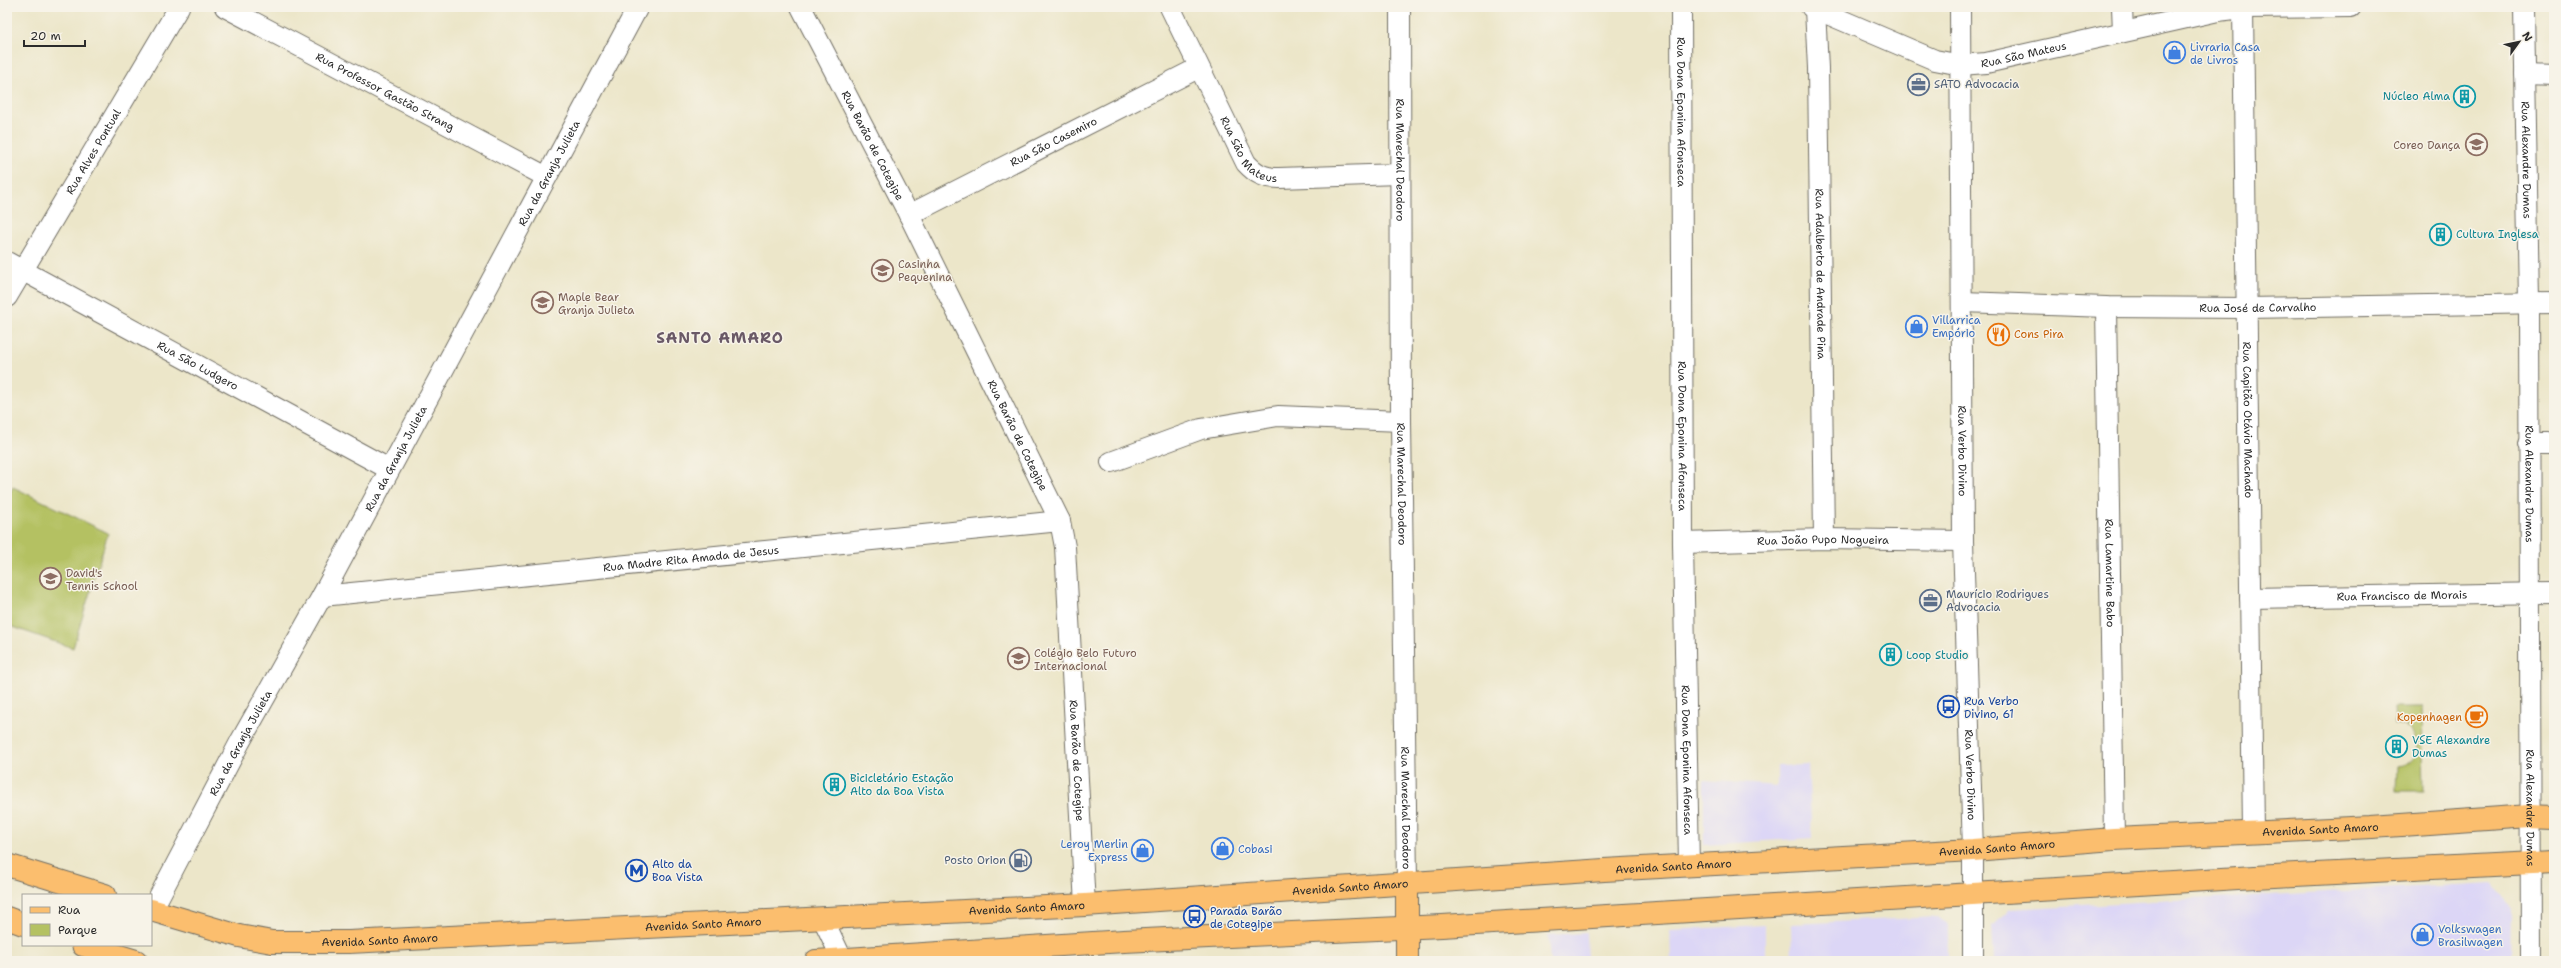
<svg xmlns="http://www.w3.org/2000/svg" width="2561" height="968" font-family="'Shantell Sans',sans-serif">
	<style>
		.built { fill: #dcd6f6 }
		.green { fill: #b4c162; stroke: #707646 }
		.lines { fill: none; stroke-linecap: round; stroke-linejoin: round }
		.minor-casing { stroke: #6f6c62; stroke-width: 22 }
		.major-casing { stroke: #6f6c62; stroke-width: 24 }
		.minor { stroke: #fff; stroke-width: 20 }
		.major { stroke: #fbbe6e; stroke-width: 22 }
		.labels { text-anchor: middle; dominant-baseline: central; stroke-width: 3; stroke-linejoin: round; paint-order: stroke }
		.shop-label { font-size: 11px; fill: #366cbe; stroke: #f7f3e8; text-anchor: start }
		.street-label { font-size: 11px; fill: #2b2b2b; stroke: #f7f3e8 }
		.service-label { font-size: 11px; fill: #4e5e75; stroke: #f7f3e8; text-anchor: start }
		.culture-label { font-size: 11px; fill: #0d838f; stroke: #f7f3e8; text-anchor: start }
		.education-label { font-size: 11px; fill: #785e54; stroke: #f7f3e8; text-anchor: start }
		.food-label { font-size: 11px; fill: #c56008; stroke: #f7f3e8; text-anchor: start }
		.transit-label { font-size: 11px; fill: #164399; stroke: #f7f3e8; text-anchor: start }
		.district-label { font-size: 15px; font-weight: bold; letter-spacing: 1px; fill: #6a5967; stroke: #f7f3e8 }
	</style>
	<rect width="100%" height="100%" fill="#f7f3e8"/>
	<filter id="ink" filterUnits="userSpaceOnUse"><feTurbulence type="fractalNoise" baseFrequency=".025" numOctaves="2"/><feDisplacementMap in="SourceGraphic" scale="8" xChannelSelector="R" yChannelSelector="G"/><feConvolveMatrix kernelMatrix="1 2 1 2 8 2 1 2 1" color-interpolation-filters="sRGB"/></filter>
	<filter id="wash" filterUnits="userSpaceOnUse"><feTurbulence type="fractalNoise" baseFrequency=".012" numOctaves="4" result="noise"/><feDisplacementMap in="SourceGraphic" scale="16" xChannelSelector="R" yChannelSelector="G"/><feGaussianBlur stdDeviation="0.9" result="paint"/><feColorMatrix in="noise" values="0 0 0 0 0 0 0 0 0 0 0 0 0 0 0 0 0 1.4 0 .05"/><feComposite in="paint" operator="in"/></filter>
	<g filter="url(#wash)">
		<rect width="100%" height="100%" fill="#ece6c9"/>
		<path class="built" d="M1808,765L1812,838L1704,845V780L1777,786V766Z
			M2494,883L2511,909L2510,961H1994L1992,926L2009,909Z
			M1938,917L1948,925V961H1792L1791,924Z
			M1765,925V961H1671L1670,930Z
			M1586,933L1587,961H1550L1548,935Z"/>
		<path class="green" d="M13,487L108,533L73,648L7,625V498Z
			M2422,707L2424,791H2396L2397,767C2424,763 2423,726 2395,725L2394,707Z"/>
	</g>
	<g filter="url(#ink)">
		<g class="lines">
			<defs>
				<g id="minor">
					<path id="s1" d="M225,7L545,176"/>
					<path id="s2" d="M801,7L909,215L1060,521L1065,547L1085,905"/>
					<path id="s3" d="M1170,7L1246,163C1256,174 1264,178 1279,178L1399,174"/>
					<path id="s4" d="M1400,7L1401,421L1407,883"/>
					<path id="s5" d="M1681,7L1683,543L1689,865"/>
					<path id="s6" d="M1811,7L1935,60L1961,65L1986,63L2218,11L2243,8L2351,7"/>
					<path id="s7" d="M1960,7L1963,541L1973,850V961"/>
					<path d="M2122,7L2123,31"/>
					<path id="s8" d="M2243,7L2253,833"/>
					<path id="s9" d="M2524,7L2529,303L2531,961"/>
					<path id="s10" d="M1815,9L1818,68L1824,539"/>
					<path d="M2525,74L2554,75"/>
					<path id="s11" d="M909,215L1198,68"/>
					<path id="s12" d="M7,262L389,469"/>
					<path id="s13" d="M7,297L179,7"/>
					<path id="s14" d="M1963,302L2106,307L2246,308L2554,303"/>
					<path id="s15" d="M2106,307L2114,839"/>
					<path d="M2528,444H2554"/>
					<path d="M1111,462L1201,429L1278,416L1401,421"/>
					<path id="s16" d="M1683,543L1824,539L1963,541"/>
					<path id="s17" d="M322,596L1060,521"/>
					<path id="s18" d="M2250,598L2554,593"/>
					<path id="s19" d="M152,910L240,742L322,596L638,7"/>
					<path d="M823,919L843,961"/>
				</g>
				<g id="major">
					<path d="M7,865L105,895"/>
					<path id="s20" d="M151,910L239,936L272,942H349L1085,905L1604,870L1973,850L2114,839L2372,827L2530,816L2554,817"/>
					<path d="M7,918L23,924"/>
					<path d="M83,945L136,961"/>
					<path d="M816,961L1124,941L1442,926L2255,877L2554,862"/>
					<path d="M1407,961V883"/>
				</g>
			</defs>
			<use href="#minor" class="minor-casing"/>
			<use href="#major" class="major-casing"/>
			<use href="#minor" class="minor"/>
			<use href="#major" class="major"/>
		</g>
	</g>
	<defs>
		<symbol id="shop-ring" viewBox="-11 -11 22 22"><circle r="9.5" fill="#f7f3e8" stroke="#3f7fe0" stroke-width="1.5"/><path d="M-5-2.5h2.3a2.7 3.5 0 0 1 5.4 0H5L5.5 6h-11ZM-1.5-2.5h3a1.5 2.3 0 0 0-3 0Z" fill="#3f7fe0"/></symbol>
		<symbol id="office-ring" viewBox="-11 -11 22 22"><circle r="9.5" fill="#f7f3e8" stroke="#5c6f8a" stroke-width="1.5"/><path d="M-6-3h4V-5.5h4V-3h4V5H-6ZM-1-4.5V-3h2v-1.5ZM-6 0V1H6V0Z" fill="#5c6f8a"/></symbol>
		<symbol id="building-ring" viewBox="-11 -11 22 22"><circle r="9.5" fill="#f7f3e8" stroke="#0f9aa8" stroke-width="1.5"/><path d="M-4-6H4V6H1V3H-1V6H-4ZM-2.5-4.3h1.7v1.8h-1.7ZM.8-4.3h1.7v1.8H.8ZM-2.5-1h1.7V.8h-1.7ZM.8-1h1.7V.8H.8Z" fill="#0f9aa8"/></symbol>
		<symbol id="school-ring" viewBox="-11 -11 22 22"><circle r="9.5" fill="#f7f3e8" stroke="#8d6e63" stroke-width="1.5"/><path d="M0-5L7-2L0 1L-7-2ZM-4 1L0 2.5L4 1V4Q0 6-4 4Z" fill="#8d6e63"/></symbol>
		<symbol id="restaurant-ring" viewBox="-11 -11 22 22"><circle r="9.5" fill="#f7f3e8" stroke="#e8710a" stroke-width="1.5"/><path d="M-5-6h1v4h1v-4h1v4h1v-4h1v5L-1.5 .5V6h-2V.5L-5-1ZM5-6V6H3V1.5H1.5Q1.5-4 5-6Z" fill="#e8710a"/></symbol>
		<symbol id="bus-ring" viewBox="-11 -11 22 22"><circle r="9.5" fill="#f7f3e8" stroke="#1a4fb4" stroke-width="1.5"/><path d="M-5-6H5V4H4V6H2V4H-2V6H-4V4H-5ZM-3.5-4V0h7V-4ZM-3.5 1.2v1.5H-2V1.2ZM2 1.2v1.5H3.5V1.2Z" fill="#1a4fb4"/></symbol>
		<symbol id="cafe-ring" viewBox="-11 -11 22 22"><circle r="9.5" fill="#f7f3e8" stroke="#e8710a" stroke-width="1.5"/><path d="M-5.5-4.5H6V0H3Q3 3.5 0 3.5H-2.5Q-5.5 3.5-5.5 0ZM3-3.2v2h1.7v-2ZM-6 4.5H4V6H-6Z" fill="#e8710a"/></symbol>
		<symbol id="fuel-ring" viewBox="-11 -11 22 22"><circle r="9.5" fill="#f7f3e8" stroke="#5c6f8a" stroke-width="1.5"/><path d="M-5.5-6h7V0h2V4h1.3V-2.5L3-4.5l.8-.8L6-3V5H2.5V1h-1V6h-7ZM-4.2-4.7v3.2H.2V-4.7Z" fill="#5c6f8a"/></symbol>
		<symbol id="metro-ring" viewBox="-11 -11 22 22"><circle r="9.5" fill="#f7f3e8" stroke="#1a4fb4" stroke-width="1.5"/><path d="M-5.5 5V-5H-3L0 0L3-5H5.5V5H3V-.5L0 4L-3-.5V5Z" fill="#1a4fb4"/></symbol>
	</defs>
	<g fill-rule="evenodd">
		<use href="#shop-ring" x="2162" y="40" width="25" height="25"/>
		<use href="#office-ring" x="1906" y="72" width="25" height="25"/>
		<use href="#building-ring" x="2452" y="84" width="25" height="25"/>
		<use href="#school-ring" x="2464" y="132" width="25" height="25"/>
		<use href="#building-ring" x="2428" y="222" width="25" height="25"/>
		<use href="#school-ring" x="870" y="258" width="25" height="25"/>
		<use href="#school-ring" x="530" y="290" width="25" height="25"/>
		<use href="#shop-ring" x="1904" y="314" width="25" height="25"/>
		<use href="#restaurant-ring" x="1986" y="322" width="25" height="25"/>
		<use href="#school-ring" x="38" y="566" width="25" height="25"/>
		<use href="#office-ring" x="1918" y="588" width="25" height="25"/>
		<use href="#building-ring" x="1878" y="642" width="25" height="25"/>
		<use href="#school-ring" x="1006" y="646" width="25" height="25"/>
		<use href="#bus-ring" x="1936" y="694" width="25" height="25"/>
		<use href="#cafe-ring" x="2464" y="704" width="25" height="25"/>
		<use href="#building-ring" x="2384" y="734" width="25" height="25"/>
		<use href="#building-ring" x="822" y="772" width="25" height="25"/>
		<use href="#shop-ring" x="1210" y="836" width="25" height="25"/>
		<use href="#shop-ring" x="1130" y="838" width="25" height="25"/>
		<use href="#fuel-ring" x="1008" y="848" width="25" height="25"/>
		<use href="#metro-ring" x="624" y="858" width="25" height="25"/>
		<use href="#bus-ring" x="1182" y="904" width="25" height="25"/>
		<use href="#shop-ring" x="2410" y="922" width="25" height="25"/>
	</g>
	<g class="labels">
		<g class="shop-label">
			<text x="2190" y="47">Livraria Casa<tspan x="2190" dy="13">de Livros</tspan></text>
			<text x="1932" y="320">Villarrica<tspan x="1932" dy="13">Empório</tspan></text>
			<text x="1128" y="844" text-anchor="end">Leroy Merlin<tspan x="1128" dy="13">Express</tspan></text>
			<text x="1238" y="849">Cobasi</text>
			<text x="2438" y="929">Volkswagen<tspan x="2438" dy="13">Brasilwagen</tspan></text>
		</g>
		<g class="street-label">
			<text stroke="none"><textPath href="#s6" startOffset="225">Rua São Mateus</textPath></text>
			<text stroke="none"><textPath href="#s1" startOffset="181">Rua Professor Gastão Strang</textPath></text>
			<text stroke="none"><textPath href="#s5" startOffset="105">Rua Dona Eponina Afonseca</textPath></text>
			<text stroke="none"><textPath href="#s11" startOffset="162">Rua São Casemiro</textPath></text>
			<text stroke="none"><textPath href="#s2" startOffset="156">Rua Barão de Cotegipe</textPath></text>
			<text stroke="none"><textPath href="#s3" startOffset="166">Rua São Mateus</textPath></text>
			<text stroke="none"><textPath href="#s13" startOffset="169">Rua Alves Pontual</textPath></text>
			<text stroke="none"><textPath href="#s4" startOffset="153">Rua Marechal Deodoro</textPath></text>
			<text stroke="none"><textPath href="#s9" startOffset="153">Rua Alexandre Dumas</textPath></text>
			<text stroke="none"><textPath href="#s19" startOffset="837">Rua da Granja Julieta</textPath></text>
			<text stroke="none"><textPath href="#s10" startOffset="265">Rua Adalberto de Andrade Pina</textPath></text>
			<text stroke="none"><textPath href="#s14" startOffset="295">Rua José de Carvalho</textPath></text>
			<text stroke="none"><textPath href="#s12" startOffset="217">Rua São Ludgero</textPath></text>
			<text stroke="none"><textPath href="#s8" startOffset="413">Rua Capitão Otávio Machado</textPath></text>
			<text stroke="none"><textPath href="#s2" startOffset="480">Rua Barão de Cotegipe</textPath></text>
			<text stroke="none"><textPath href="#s5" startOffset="429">Rua Dona Eponina Afonseca</textPath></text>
			<text stroke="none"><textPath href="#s7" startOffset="444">Rua Verbo Divino</textPath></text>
			<text stroke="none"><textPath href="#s19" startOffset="513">Rua da Granja Julieta</textPath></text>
			<text stroke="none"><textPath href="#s4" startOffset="477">Rua Marechal Deodoro</textPath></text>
			<text stroke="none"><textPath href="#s9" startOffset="477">Rua Alexandre Dumas</textPath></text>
			<text stroke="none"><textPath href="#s16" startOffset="140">Rua João Pupo Nogueira</textPath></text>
			<text stroke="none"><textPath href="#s17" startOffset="371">Rua Madre Rita Amada de Jesus</textPath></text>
			<text stroke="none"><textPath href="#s15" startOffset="266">Rua Lamartine Babo</textPath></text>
			<text stroke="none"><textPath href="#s18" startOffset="152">Rua Francisco de Morais</textPath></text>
			<text stroke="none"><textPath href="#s19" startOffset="189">Rua da Granja Julieta</textPath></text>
			<text stroke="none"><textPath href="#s5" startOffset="753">Rua Dona Eponina Afonseca</textPath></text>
			<text stroke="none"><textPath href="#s2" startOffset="816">Rua Barão de Cotegipe</textPath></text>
			<text stroke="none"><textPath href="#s7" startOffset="768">Rua Verbo Divino</textPath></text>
			<text stroke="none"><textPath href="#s4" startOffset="801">Rua Marechal Deodoro</textPath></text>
			<text stroke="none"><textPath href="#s9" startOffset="801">Rua Alexandre Dumas</textPath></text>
			<text stroke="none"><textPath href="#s20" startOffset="2177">Avenida Santo Amaro</textPath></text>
			<text stroke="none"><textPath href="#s20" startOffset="1853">Avenida Santo Amaro</textPath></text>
			<text stroke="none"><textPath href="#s20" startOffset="1529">Avenida Santo Amaro</textPath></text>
			<text stroke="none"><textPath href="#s20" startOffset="1205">Avenida Santo Amaro</textPath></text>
			<text stroke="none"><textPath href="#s20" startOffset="881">Avenida Santo Amaro</textPath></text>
			<text stroke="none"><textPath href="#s20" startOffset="557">Avenida Santo Amaro</textPath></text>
			<text stroke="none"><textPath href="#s20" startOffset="233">Avenida Santo Amaro</textPath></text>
		</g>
		<g class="service-label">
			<text x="1934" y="84">SATO Advocacia</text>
			<text x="1946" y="594">Maurício Rodrigues<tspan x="1946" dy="13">Advocacia</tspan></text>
			<text x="1006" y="860" text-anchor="end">Posto Orion</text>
		</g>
		<g class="culture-label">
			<text x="2450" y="96" text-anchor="end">Núcleo Alma</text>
			<text x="2456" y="234">Cultura Inglesa</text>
			<text x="1906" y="655">Loop Studio</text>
			<text x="2412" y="740">VSE Alexandre<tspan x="2412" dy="13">Dumas</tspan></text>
			<text x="850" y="778">Bicicletário Estação<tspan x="850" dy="13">Alto da Boa Vista</tspan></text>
		</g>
		<g class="education-label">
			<text x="2460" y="145" text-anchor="end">Coreo Dança</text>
			<text x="898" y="264">Casinha<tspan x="898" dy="13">Pequenina</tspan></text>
			<text x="558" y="297">Maple Bear<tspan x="558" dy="13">Granja Julieta</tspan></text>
			<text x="66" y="573">David's<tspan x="66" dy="13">Tennis School</tspan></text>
			<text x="1034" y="653">Colégio Belo Futuro<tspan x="1034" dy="13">Internacional</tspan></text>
		</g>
		<g class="food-label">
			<text x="2014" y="334">Cons Pira</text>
			<text x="2462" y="717" text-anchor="end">Kopenhagen</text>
		</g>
		<g class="transit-label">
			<text x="1964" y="701">Rua Verbo<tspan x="1964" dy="13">Divino, 61</tspan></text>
			<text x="652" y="864">Alto da<tspan x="652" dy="13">Boa Vista</tspan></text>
			<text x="1210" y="911">Parada Barão<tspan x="1210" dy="13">de Cotegipe</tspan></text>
		</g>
		<g class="district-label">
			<text x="720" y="338">SANTO AMARO</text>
		</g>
	</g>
	<rect width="2561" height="968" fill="none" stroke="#f7f3e8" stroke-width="24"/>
	<rect x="22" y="894" width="130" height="52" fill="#f7f3e8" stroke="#a5a39c"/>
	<rect x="30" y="907" width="20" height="6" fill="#fbbe6e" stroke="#a5a39c"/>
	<text x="58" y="914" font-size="12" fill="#2b2b2b">Rua</text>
	<rect x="30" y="924" width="20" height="12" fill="#b4c162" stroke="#a5a39c"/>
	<text x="58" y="934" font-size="12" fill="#2b2b2b">Parque</text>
	<g transform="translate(2519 42) rotate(57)" stroke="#f7f3e8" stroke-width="3" paint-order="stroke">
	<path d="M0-3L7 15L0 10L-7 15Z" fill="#2b2b2b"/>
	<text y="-6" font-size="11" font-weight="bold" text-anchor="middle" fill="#2b2b2b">N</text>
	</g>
	<path d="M24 40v6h61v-6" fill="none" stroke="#2b2b2b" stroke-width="2"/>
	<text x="30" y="40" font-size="12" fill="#2b2b2b" stroke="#f7f3e8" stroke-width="3" paint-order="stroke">20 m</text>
</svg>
